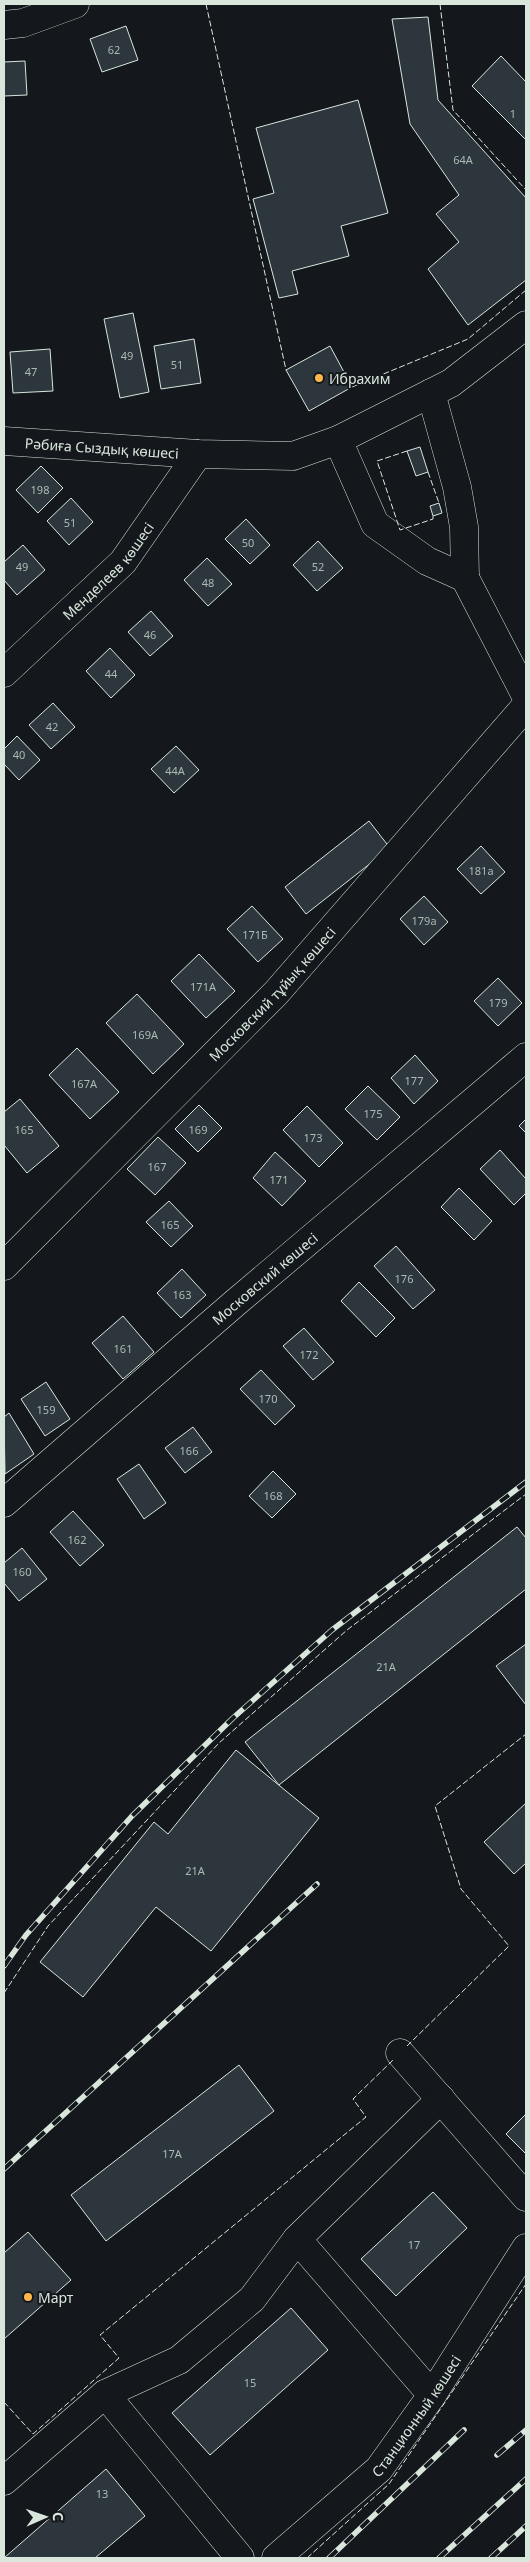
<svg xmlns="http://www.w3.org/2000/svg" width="530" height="2562" font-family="'Noto Sans',sans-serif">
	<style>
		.building { fill: #2c363c; stroke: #d8e6dc }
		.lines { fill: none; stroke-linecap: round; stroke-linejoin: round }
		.minor-casing { stroke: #d8e6dc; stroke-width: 29 }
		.minor { stroke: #14181c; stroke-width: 28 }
		.rail-casing { stroke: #d8e6dc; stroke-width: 5.5 }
		.rail { stroke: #14181c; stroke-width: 4; stroke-dasharray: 11; stroke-linecap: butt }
		.fence { stroke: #d8e6dc; stroke-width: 1; stroke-dasharray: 6 2.5; stroke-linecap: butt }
		.poi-dot { fill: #ffb74d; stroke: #14181c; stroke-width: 2 }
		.labels { text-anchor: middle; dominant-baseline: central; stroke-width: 4; stroke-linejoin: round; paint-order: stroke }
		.number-label { font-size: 11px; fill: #adbab4 }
		.poi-label { font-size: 14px; fill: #d8e6dc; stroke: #14181c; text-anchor: start }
		.street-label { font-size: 14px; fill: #d8e6dc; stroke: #14181c }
	</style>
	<rect width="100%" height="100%" fill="#14181c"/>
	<path class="building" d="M428,17L438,100L526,198V280L468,325L428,269L459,242L436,214L459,195L410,124L392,19Z
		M126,26L138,60L102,72L90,39Z
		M501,56L526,82V140L472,86Z
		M25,61L27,95L4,96V62Z
		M358,100L388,213L341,226L349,256L292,271L298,294L279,298L253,199L274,193L256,128Z
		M133,313L149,392L120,398L104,319Z
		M194,339L201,383L161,389L154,346Z
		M330,346L352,387L309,411L286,370Z
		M50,349L53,391L13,393L10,352Z
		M420,447L428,472L416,476L407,451Z
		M41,466L63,488L38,513L16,490Z
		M71,498L93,522L69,545L47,521Z
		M439,503L442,513L433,516L430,506Z
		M246,519L270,545L250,564L225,539Z
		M318,541L343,568L317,591L293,565Z
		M23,545L45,570L17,595L4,580V562Z
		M207,558L232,584L208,606L184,580Z
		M151,611L173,636L150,656L128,632Z
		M110,648L135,675L111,698L86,671Z
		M53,703L75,727L51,749L29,725Z
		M17,736L40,760L19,780L4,764V749Z
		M176,746L199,770L174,793L151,769Z
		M369,821L390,848L306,914L285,887Z
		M481,846L505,872L481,894L457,869Z
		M424,896L448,922L424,945L400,919Z
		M252,906L283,939L258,962L227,929Z
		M199,954L235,991L206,1018L171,981Z
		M498,978L522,1003L498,1026L474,1001Z
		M137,994L184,1044L153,1074L106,1023Z
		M77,1048L119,1092L90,1119L49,1075Z
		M415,1055L438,1081L414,1104L391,1078Z
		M368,1086L400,1117L377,1140L345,1109Z
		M20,1099L59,1146L27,1173L4,1145V1112Z
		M199,1105L222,1128L198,1152L175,1129Z
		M307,1106L343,1143L319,1167L283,1130Z
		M526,1119V1133L519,1126Z
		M158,1137L186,1163L155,1195L127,1169Z
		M500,1150L526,1179V1193L514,1205L480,1169Z
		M275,1152L306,1181L282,1206L253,1178Z
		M459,1188L492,1221L474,1240L441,1207Z
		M169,1201L193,1226L171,1247L146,1222Z
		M396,1246L435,1290L413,1309L374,1266Z
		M182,1269L206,1295L181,1318L157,1293Z
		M359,1282L395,1318L376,1337L341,1301Z
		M123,1316L154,1352L123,1379L92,1343Z
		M304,1328L334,1362L313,1380L283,1346Z
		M261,1370L295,1406L275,1425L240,1389Z
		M46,1382L70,1419L45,1436L21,1399Z
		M9,1413L34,1454L5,1474L4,1417Z
		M193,1427L212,1452L185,1473L165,1448Z
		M139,1464L166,1503L144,1519L117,1479Z
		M273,1471L296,1494L272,1518L249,1496Z
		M73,1511L104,1545L80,1566L50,1532Z
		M517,1527L526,1538V1589L279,1785L245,1742Z
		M22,1548L47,1579L19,1601L4,1583V1563Z
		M526,1644V1705L496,1666Z
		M236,1750L319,1818L211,1951L156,1907L83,1997L40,1962L154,1822L168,1834Z
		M526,1803V1863L514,1874L484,1842Z
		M239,2065L274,2111L106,2241L71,2195Z
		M526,2114V2154L506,2134Z
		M433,2192L467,2228L396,2296L361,2259Z
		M28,2232L71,2280L4,2339V2253Z
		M291,2308L328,2350L210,2455L172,2413Z
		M106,2469L145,2516L95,2558H4Z"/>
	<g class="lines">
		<defs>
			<g id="minor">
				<path d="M4,25L23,23L75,4"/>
				<path d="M431,393L457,487L464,527L465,578"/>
				<path d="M338,440L375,524L427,561L465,578L526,696"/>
				<path id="s1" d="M4,441L198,454L293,456L338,440L451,383L526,325"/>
				<path id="s2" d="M4,673L123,562L198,454"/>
				<path id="s3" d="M4,1266L276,993L526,706"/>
				<path id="s4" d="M4,1503L235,1303L526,1057"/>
				<path d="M400,2053L526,2197"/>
				<path d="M297,2239L432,2395"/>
				<path d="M105,2394L240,2558"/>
				<path d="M4,2481L105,2394L179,2360L252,2299L297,2239L441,2099"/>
				<path id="s5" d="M276,2558L379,2469L432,2395L526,2248"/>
			</g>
		</defs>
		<use href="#minor" class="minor-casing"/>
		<use href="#minor" class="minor"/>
		<defs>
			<path id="rail" d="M4,1966L26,1935L132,1816L233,1718L332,1630L526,1482
				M4,2169L317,1884
				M497,2455L526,2430
				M329,2558L464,2430
				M439,2558L526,2479
				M491,2558L526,2526"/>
		</defs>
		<use href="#rail" class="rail-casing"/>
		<use href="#rail" class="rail"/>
		<path class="fence" d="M206,4L286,370
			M440,4L453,110L526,190
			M352,387L468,339L526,290
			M407,451L377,461L400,530L433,519V516
			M428,472L439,503
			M4,1993L48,1926L219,1743L347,1630L526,1494
			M407,2046L509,1946L461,1889L435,1806L526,1734
			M4,2402L33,2434L119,2358L100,2335L366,2117L353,2099L393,2060
			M307,2558L389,2484L526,2284"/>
	</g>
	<g class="poi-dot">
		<circle cx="319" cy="378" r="5"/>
		<circle cx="28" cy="2297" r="5"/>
	</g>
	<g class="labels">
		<g class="number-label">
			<text x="114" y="49">62</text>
			<text x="513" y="113">1</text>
			<text x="463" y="159">64А</text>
			<text x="127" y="355">49</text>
			<text x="177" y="364">51</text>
			<text x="31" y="371">47</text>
			<text x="40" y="489">198</text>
			<text x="70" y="522">51</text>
			<text x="248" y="542">50</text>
			<text x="22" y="566">49</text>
			<text x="318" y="566">52</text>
			<text x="208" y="582">48</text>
			<text x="150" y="634">46</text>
			<text x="111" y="673">44</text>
			<text x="52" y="726">42</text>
			<text x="19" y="754">40</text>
			<text x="175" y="770">44А</text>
			<text x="481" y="870">181а</text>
			<text x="424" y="920">179а</text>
			<text x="255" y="934">171Б</text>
			<text x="203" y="986">171А</text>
			<text x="498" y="1002">179</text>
			<text x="145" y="1034">169А</text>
			<text x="414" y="1080">177</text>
			<text x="84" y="1083">167А</text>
			<text x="373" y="1113">175</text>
			<text x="24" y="1129">165</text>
			<text x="198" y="1129">169</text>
			<text x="313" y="1137">173</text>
			<text x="157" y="1166">167</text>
			<text x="279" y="1179">171</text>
			<text x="170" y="1224">165</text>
			<text x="404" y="1278">176</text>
			<text x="182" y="1294">163</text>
			<text x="123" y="1348">161</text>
			<text x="309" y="1354">172</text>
			<text x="268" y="1398">170</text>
			<text x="46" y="1409">159</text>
			<text x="189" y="1450">166</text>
			<text x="273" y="1495">168</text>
			<text x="77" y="1539">162</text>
			<text x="22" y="1571">160</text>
			<text x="386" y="1666">21А</text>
			<text x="195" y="1870">21А</text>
			<text x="172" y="2153">17А</text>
			<text x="414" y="2244">17</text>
			<text x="250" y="2382">15</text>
			<text x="102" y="2493">13</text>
		</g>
		<g class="poi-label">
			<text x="329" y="378">Ибрахим</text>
			<text x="38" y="2297">Март</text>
		</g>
		<g class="street-label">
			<text stroke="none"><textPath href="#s1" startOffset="98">Рәбиға Сыздық көшесі</textPath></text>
			<text stroke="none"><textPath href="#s2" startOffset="146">Менделеев көшесі</textPath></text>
			<text stroke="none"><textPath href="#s3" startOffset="382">Московский тұйық көшесі</textPath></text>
			<text stroke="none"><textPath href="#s4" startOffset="344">Московский көшесі</textPath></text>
			<text stroke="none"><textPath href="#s5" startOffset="201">Станционный көшесі</textPath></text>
		</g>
	</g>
	<rect width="530" height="2562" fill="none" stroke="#d8e6dc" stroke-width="10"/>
	<g transform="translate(45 2517) rotate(88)" stroke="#14181c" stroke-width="4" paint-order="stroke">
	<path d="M0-4L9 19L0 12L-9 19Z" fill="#d8e6dc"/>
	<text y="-8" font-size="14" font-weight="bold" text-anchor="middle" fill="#d8e6dc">С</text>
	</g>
</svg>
